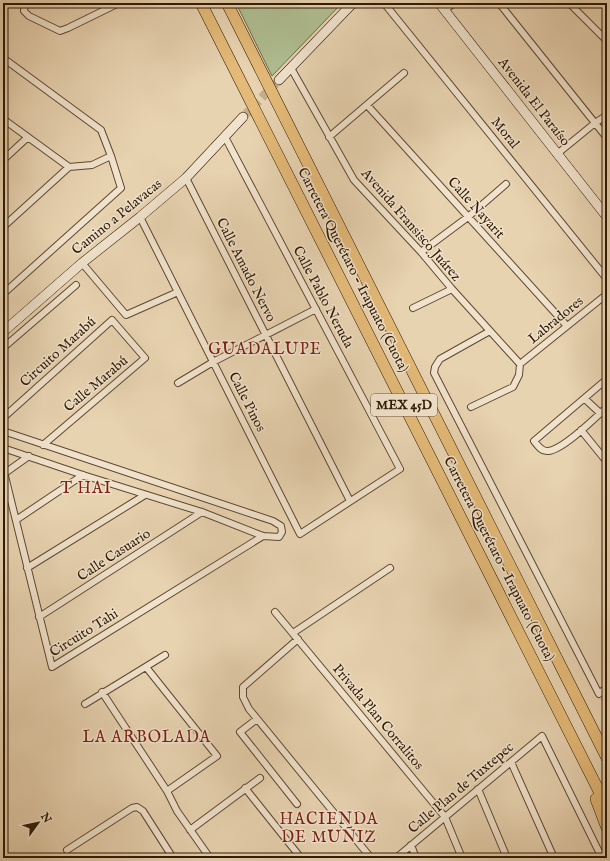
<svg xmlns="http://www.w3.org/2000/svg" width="610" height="861" font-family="'IM FELL English',serif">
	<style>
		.green { fill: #afbe91; stroke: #706c4a }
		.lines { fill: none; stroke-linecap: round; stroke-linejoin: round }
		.secondary-tunnel { stroke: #c3ae8e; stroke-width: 9; stroke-dasharray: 9 4.5; stroke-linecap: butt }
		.street-casing { stroke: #5e482f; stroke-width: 8 }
		.secondary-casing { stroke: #301a04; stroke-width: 10 }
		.highway-casing { stroke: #301a04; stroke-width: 12 }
		.path { stroke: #301a04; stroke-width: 1.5; stroke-dasharray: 1 2; stroke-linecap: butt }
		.street { stroke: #f0e2cc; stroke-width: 6 }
		.secondary { stroke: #f0e2cc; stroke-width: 9 }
		.highway { stroke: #e4ba78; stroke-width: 11 }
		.labels { text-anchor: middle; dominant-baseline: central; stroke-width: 3; stroke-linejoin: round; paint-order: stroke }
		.shield { fill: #f0e2cc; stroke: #6a5640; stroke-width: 1 }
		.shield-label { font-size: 13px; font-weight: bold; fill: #301a04 }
		.street-label { font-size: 14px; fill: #301a04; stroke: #f0e2cc }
		.quarter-label { font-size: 16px; letter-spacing: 1px; fill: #7a1f14; stroke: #f0e2cc }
	</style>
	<rect width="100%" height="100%" fill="#e8d3b1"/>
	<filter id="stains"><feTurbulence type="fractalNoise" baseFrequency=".005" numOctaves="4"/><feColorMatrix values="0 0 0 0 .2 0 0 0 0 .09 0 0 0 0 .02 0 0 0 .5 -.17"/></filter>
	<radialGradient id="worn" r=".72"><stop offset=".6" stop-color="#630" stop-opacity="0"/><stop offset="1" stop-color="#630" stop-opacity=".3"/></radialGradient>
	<path class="green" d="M236,3H342L272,76Z"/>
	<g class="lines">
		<path class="secondary-tunnel" d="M243,117L279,80"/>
		<defs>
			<path id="street" d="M25,3L24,11L29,16L60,31L68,28L119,3
				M384,3L607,279
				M499,3L607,138
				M569,3L607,41
				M445,10L454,3
				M3,58L101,130L111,156L121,188L3,294
				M291,68L354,180L421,252L452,289L520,364
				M367,105L567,326
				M3,119L69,167
				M329,137L404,73
				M557,154L595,123L607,115
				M3,160L28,137
				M69,167L92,165L111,156
				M186,178L350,501
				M140,217L300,534L400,469L225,137
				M3,227L69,167
				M421,252L468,217L506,184
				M82,263L126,315L178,292
				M413,308L452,289
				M490,331L440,359L435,367L434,373L599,694L607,687
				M3,348L76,285
				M520,364L607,294
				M607,379L534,441C538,446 542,452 548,451C563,450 595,418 607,407
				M178,383L213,362L316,309
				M585,399L600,413
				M471,407L513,387L519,375L520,364
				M3,418L112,320L145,358L43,445
				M581,430L607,462
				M3,431L273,521L281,526L282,532L279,537L263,536L202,512L83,475L3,448
				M3,468L52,667L263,536
				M5,473L29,456
				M16,520L83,475
				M27,568L145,495
				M275,612L445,817L462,858
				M39,617L202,512
				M293,633L390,568
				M298,639L243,687V697L249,709L371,858
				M146,667L217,756L167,791
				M102,692L167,791L177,811L210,858
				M85,704L165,655
				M257,719L240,732L297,804
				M511,762L554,858
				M245,788L301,858
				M478,789L507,858
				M190,830L260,778
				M411,845L416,858
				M67,850L132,808L137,807L143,811L173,858
				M396,858L542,736L602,858"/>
			<path id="secondary" d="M439,3L607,217
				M279,80L353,3
				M3,332L82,263L140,217L186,178L243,117"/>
			<path id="highway" d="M201,3L607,807
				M227,3L607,758
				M596,799L607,828"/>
		</defs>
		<use href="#street" class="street-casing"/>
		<use href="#secondary" class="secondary-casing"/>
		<use href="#highway" class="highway-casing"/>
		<path class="path" d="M602,699L607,708"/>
		<use href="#street" class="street"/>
		<use href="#secondary" class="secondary"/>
		<use href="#highway" class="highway"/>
	</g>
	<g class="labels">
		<rect class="shield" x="371" y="394" width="66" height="22" rx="3"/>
		<g class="shield-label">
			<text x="404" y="405">MEX 45D</text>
		</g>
		<g class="street-label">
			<text transform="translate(534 102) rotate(52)">Avenida El Paraíso</text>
			<text transform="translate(505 133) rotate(51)">Moral</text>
			<text transform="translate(476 208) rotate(48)">Calle Nayarit</text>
			<text transform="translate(117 217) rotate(-39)">Camino a Pelavacas</text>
			<text transform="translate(411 225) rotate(49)">Avenida Fransisco Juárez</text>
			<text transform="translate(246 270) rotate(63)">Calle Amado Nervo</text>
			<text transform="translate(353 270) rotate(63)">Carretera Querétaro - Irapuato (Cuota)</text>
			<text transform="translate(323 297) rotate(62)">Calle Pablo Neruda</text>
			<text transform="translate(556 320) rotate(-39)">Labradores</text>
			<text transform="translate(58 352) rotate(-42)">Circuito Marabú</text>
			<text transform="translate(96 384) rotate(-40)">Calle Marabú</text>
			<text transform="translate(247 402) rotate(63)">Calle Pinos</text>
			<text transform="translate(114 555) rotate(-33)">Calle Casuario</text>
			<text transform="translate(499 559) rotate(63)">Carretera Querétaro - Irapuato (Cuota)</text>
			<text transform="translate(84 633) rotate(-32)">Circuito Tahi</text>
			<text transform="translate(378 717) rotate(50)">Privada Plan Corralitos</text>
			<text transform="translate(461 788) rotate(-40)">Calle Plan de Tuxtepec</text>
		</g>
		<g class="quarter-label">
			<text x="265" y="350">GUADALUPE</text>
			<text x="86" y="489">T HAI</text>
			<text x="147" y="738">LA ARBOLADA</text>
			<text x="329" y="820">HACIENDA<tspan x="329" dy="18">DE MUÑIZ</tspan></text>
		</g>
	</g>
	<rect width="610" height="861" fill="none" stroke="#e8d3b1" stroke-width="16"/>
	<rect x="4" y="4" width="602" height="853" fill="none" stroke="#301a04" stroke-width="2"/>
	<rect x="8" y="8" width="594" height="845" fill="none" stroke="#301a04"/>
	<g transform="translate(38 823) rotate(57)" stroke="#f0e2cc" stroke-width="3" paint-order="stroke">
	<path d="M0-3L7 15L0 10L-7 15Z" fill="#301a04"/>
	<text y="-6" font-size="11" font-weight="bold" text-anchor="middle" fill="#301a04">N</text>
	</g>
	<rect width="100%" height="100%" filter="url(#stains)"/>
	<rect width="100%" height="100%" fill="url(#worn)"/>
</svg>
